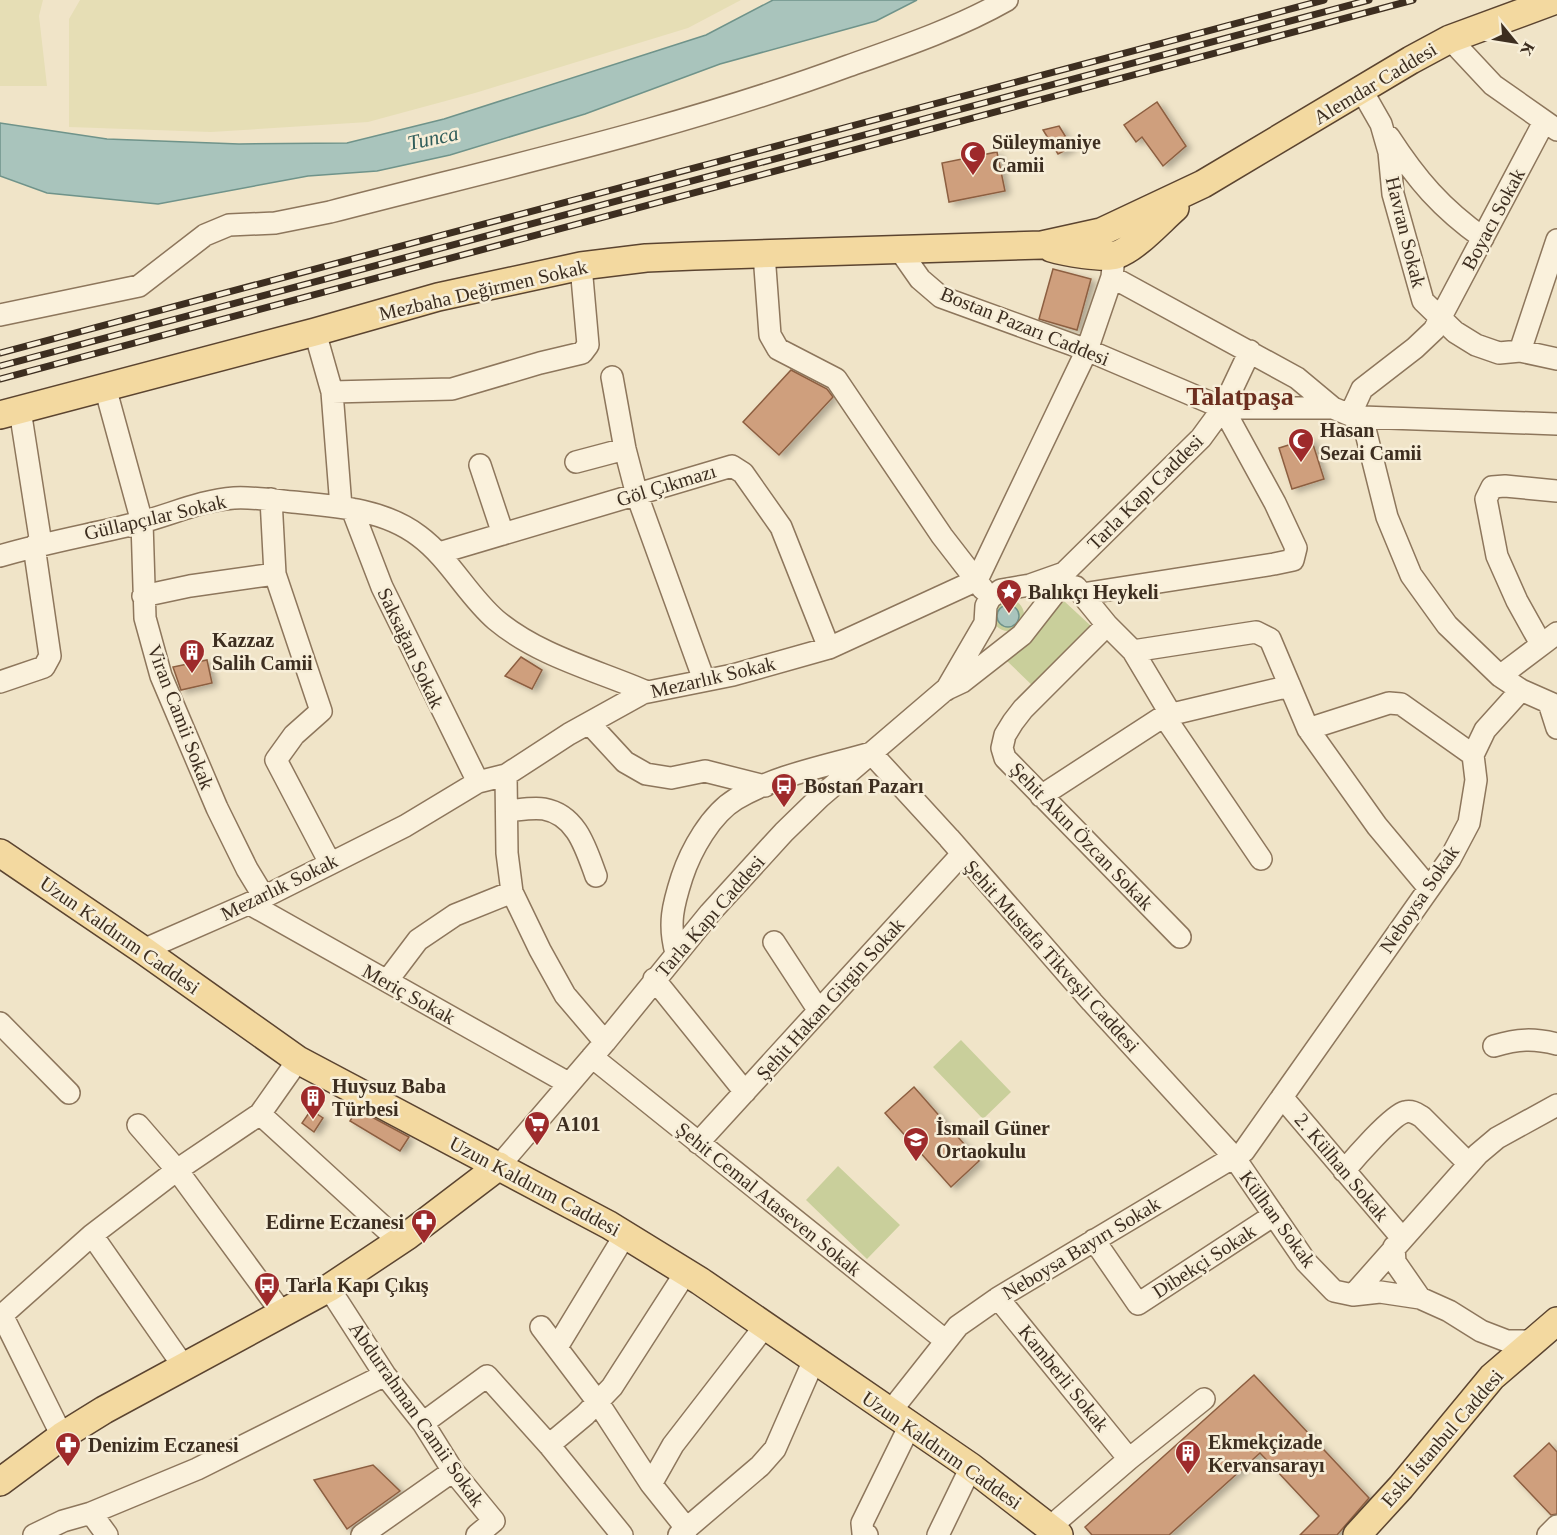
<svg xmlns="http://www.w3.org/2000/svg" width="1557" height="1535" font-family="Georgia,serif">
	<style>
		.farmland { fill: #e6deb5 }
		.green { fill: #c9cf9b }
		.water { fill: #a9c4bc; stroke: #6f938a; stroke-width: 1.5 }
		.building { fill: #cf9f7d; stroke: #8d5f41; stroke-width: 1.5; filter: url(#shadow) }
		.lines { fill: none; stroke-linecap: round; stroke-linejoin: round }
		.minor-casing { stroke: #8d765c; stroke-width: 24 }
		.major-casing { stroke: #5b4430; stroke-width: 30 }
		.minor { stroke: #faf1dc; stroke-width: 21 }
		.major { stroke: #f3d9a0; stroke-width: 27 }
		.rail-casing { stroke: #3d2e20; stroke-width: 7 }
		.rail { stroke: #f7eed8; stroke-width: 4.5; stroke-dasharray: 14; stroke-linecap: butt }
		.labels { text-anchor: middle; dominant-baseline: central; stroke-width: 5; stroke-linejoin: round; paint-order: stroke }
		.street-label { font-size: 20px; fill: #3d2e20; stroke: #f7eed8 }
		.poi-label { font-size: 20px; font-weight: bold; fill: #3d2e20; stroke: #f7eed8; text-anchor: start }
		.water-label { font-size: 21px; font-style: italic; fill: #2f5d5a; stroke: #f7eed8 }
		.district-label { font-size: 26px; font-weight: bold; fill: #6b2e1e; stroke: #f7eed8 }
	</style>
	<defs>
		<filter id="shadow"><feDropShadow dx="5" dy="3" stdDeviation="3" flood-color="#0004"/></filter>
	</defs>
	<rect width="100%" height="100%" fill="#f0e4c8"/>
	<path class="farmland" d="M0,0H43L39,16L47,86H0Z
		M80,0H741L688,28L475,93L368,122L211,132L69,127V19Z"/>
	<path class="green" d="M992 615a16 16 0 1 1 32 0a16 16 0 1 1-32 0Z
		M1064,601L1091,626V628L1036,689L1007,661L1027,642Z
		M961,1040L1011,1092L983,1119L933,1067Z
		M838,1166L900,1225L867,1259L806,1200Z"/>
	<path class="water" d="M773,0H917L876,21L720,64L585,114L450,155L377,171L308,176L158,204L47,193L0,176V123L107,139L239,144L347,143L444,119L706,35Z
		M997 616a11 11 0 1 1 22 0a11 11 0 1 1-22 0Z"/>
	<path class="building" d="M1157,102L1186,146L1163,166L1142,137L1136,142L1124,125Z
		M1059,126L1072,147L1058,154L1043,130Z
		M997,152L1005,191L949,202L942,163Z
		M1053,269L1091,279L1077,330L1039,319Z
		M791,370L827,389L833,397L779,455L743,422Z
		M1311,438L1324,479L1292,489L1279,448Z
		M521,657L542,670L532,689L505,676Z
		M207,660L212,683L181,690L173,667Z
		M914,1087L979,1161L951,1187L885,1113Z
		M357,1109L409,1137L400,1151L350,1121Z
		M311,1110L323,1118L314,1132L302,1123Z
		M1254,1375L1369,1498L1337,1535H1300L1319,1516L1260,1453L1169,1535H1092L1085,1527Z
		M1549,1443L1557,1452V1514L1551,1515L1514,1476Z
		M373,1465L400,1491L347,1529L314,1480Z"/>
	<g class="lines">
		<defs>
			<path id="minor" d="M1450,39L1493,85L1557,130
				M1361,89L1381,124L1389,152L1393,194L1423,301L1455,332L1476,345L1499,353L1520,351L1557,359
				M1389,137C1417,180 1441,208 1483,238
				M899,249L920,279L941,297L1087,350L1223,408H1333L1350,415L1362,417L1557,424
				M764,254L770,335L778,349L836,379L942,536L983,589
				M1112,277L1297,378L1333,408
				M0,315L139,286L205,235L229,225L275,223L330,212C503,167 680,128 848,66C902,47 958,28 1007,0
				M315,332L332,392L341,507
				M1520,351L1557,240
				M612,377L625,449L637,495L704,680
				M105,387L142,522L145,618L161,676L217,808L247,869L264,897
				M332,392L452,389L540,363L582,353L588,345L581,266
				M20,410L41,544
				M1350,415L1362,389L1415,348L1434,330L1544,122
				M1362,417L1387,517L1411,575L1447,625L1500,676L1521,690L1557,706
				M576,462L625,449
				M480,465L503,534
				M271,499L275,574L321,711L294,735L276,760L330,863
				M352,509L382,587L478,782
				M439,553L732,466L743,473L781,527L829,648
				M0,556C47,542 95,534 142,522C172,514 203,500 234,498C254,497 274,500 293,502C335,506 384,509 419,536C450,559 467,595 496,620C539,656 596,670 647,692
				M1076,587L1107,625L1133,651L1170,713
				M1082,594L1274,564L1293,560L1296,548L1275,503L1223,408
				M143,596L190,586L275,574
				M1107,625L1023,709L1013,722L1005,735L1002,748L1005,758L1180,937
				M1541,644L1517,601L1497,556L1486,499L1492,487L1505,486L1557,491
				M1133,651L1256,632L1270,639L1308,729L1377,826L1428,887
				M1500,676L1557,633
				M0,682L44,667L50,656L34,546
				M946,690L985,623L986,606L990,598L1001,590L1030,585L1064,573L1201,438L1223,408L1250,351
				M1549,703L1557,728
				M1164,716L1261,859
				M589,723L625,762L646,774L671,778L705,771L765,786
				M1308,729L1389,703L1401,704L1473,755
				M506,775L507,853L512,892L540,950L565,995L605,1042
				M1041,796L1164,716L1290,686
				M507,811C519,810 533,807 544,809C577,815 586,849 596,876
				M250,904L568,1083
				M774,942L819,1011
				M143,950L264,897L405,826L478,782L506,775L569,734L643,693L733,675L829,648L977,580L1087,350L1112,277L1114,256
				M676,953C668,924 673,905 682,877C691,850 711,814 736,799C776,775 827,766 871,753L949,838L1092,1002L1234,1157L1306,1262L1334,1291L1353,1295L1380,1292L1420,1298L1449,1311L1481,1331L1507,1341H1533
				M654,979L745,1092
				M387,981L418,940L455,915L512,892
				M0,1023L69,1093
				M1494,1046C1518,1039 1533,1038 1557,1044
				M592,1057L946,1341
				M1282,1097L1402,1238
				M260,1114L399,1241
				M138,1125L177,1170L282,1313
				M698,1143L962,854
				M499,1166L605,1042L710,913L784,832L820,797L945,690L962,682L1022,635L1054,594L1064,573
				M1344,1171C1354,1159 1392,1115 1405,1112C1412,1110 1417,1114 1422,1117L1469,1164
				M92,1235L184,1367
				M1094,1240L1138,1304L1274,1215
				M1394,1247L1395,1262L1420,1298
				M329,1288L385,1375L423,1423L453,1471L494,1521L477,1535
				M1353,1295L1478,1154L1497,1138L1557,1105
				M998,1298L1129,1459
				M2,1315L62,1436
				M0,1317L92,1235L177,1170L260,1114L298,1060
				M541,1327L597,1401L651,1484
				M557,1347L625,1235
				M890,1412L958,1326L998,1298L1244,1151L1450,859L1469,823L1476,780L1473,755L1485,730L1521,690
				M423,1423L487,1376L549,1445L622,1535
				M549,1445L585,1415L612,1387L686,1272
				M91,1513L197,1469L385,1375
				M1050,1527L1129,1459L1204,1399
				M687,1529L651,1484L673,1445L765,1326
				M34,1535L63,1521L91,1513L107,1535
				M362,1535L453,1471
				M679,1535L760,1466L775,1449L814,1360
				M867,1535L863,1533L862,1523L910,1425
				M938,1535L971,1467
				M1548,1535L1557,1526"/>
			<path id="major" d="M1051,248C1064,252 1103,259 1116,255C1136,248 1158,223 1175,208
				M0,415L315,332L438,297L581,266L646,258L694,256L1042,245L1101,232L1203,184L1411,60L1450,39L1556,0
				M0,853L143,950L298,1060L609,1225L700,1281L971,1467L1059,1535
				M0,1482L62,1436L104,1410L329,1288L407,1236L499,1166
				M1357,1535L1401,1487L1492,1377L1557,1321"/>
		</defs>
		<use href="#minor" class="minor-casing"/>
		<use href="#major" class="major-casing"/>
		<use href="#minor" class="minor"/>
		<use href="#major" class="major"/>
		<defs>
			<path id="rail" d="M0,353L1324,0
				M0,366L1369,0
				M0,379L1413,0"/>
		</defs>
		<use href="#rail" class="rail-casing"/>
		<use href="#rail" class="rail"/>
	</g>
	<defs>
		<symbol id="mosque-pin" viewBox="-11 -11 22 30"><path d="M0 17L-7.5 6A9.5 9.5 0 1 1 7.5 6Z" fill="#9e2a2b" stroke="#f7eed8"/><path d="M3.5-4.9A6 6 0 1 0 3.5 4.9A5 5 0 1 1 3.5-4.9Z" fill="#fff"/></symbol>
		<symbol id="sight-pin" viewBox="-11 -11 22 30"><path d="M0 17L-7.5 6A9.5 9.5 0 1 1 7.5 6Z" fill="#9e2a2b" stroke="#f7eed8"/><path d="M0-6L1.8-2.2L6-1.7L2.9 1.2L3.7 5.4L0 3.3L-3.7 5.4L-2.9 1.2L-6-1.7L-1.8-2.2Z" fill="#fff"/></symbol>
		<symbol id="building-pin" viewBox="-11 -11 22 30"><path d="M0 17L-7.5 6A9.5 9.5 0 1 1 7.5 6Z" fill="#9e2a2b" stroke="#f7eed8"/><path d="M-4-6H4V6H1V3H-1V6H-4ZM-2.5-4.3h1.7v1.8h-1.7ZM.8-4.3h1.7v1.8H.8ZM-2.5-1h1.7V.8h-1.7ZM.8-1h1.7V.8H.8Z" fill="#fff"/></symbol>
		<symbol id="bus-pin" viewBox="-11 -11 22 30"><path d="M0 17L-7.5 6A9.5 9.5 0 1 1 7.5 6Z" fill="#9e2a2b" stroke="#f7eed8"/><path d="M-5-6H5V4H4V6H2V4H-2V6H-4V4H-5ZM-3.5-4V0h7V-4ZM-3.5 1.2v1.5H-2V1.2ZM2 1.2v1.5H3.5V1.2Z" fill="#fff"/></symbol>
		<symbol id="supermarket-pin" viewBox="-11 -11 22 30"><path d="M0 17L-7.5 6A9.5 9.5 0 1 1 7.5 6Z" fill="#9e2a2b" stroke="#f7eed8"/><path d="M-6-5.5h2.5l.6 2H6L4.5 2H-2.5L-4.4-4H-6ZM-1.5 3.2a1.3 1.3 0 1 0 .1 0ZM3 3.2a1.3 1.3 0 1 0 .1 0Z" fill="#fff"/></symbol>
		<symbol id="school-pin" viewBox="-11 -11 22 30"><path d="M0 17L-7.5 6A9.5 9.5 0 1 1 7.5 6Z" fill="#9e2a2b" stroke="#f7eed8"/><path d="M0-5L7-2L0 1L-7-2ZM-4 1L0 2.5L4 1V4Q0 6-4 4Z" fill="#fff"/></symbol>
		<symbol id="pharmacy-pin" viewBox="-11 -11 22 30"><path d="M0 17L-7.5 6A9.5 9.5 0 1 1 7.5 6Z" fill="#9e2a2b" stroke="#f7eed8"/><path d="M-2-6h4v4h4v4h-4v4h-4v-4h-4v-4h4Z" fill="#fff"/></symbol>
	</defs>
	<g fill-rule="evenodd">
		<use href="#mosque-pin" x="958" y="139" width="30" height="40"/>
		<use href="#mosque-pin" x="1286" y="426" width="30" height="40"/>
		<use href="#sight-pin" x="994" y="577" width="30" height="40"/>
		<use href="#building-pin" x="177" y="637" width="30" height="40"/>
		<use href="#bus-pin" x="769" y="771" width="30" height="40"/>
		<use href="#building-pin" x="298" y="1083" width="30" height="40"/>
		<use href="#supermarket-pin" x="522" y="1109" width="30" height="40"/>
		<use href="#school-pin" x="901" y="1125" width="30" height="40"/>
		<use href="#pharmacy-pin" x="409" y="1207" width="30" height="40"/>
		<use href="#bus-pin" x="252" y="1270" width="30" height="40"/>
		<use href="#pharmacy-pin" x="53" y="1430" width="30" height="40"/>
		<use href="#building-pin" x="1173" y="1438" width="30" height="40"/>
	</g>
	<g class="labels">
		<g class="street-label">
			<text transform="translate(1375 83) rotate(-31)">Alemdar Caddesi</text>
			<text transform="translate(1493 219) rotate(-62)">Boyacı Sokak</text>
			<text transform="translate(1406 232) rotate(76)">Havran Sokak</text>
			<text transform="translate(483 290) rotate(-13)">Mezbaha Değirmen Sokak</text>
			<text transform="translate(1025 326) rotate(22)">Bostan Pazarı Caddesi</text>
			<text transform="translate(666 485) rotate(-17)">Göl Çıkmazı</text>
			<text transform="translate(1145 492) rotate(-45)">Tarla Kapı Caddesi</text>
			<text transform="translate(155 517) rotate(-13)">Güllapçılar Sokak</text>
			<text transform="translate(411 648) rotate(65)">Saksağan Sokak</text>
			<text transform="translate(713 677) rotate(-13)">Mezarlık Sokak</text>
			<text transform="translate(181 717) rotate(69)">Viran Camii Sokak</text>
			<text transform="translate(1082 836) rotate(46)">Şehit Akın Özcan Sokak</text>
			<text transform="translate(279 887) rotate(-26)">Mezarlık Sokak</text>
			<text transform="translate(1419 899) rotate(-56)">Neboysa Sokak</text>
			<text transform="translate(710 916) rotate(-49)">Tarla Kapı Caddesi</text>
			<text transform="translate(120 935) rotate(35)">Uzun Kaldırım Caddesi</text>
			<text transform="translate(1052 956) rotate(48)">Şehit Mustafa Tikveşli Caddesi</text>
			<text transform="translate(409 994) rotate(29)">Meriç Sokak</text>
			<text transform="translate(830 999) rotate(-48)">Şehit Hakan Girgin Sokak</text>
			<text transform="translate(1342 1167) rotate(50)">2. Külhan Sokak</text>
			<text transform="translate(535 1186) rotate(28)">Uzun Kaldırım Caddesi</text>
			<text transform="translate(769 1199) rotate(39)">Şehit Cemal Ataseven Sokak</text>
			<text transform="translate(1278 1219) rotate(54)">Külhan Sokak</text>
			<text transform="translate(1081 1248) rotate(-31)">Neboysa Bayırı Sokak</text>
			<text transform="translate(1204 1261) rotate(-33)">Dibekçi Sokak</text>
			<text transform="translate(1064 1378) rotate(51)">Kamberli Sokak</text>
			<text transform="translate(417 1414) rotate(55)">Abdurrahman Camii Sokak</text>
			<text transform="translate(1442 1438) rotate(-49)">Eski İstanbul Caddesi</text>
			<text transform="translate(942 1450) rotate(35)">Uzun Kaldırım Caddesi</text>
		</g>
		<g class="poi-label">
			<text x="992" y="142">Süleymaniye<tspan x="992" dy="23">Camii</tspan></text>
			<text x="1320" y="430">Hasan<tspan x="1320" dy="23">Sezai Camii</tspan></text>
			<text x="1028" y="592">Balıkçı Heykeli</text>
			<text x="212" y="640">Kazzaz<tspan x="212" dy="23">Salih Camii</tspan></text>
			<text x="804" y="786">Bostan Pazarı</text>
			<text x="332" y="1086">Huysuz Baba<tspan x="332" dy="23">Türbesi</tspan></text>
			<text x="556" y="1124">A101</text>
			<text x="936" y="1128">İsmail Güner<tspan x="936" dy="23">Ortaokulu</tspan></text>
			<text x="404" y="1222" text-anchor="end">Edirne Eczanesi</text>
			<text x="286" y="1285">Tarla Kapı Çıkış</text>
			<text x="1208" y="1442">Ekmekçizade<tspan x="1208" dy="23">Kervansarayı</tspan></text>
			<text x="88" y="1445">Denizim Eczanesi</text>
		</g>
		<g class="water-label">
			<text transform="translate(433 138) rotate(-12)">Tunca</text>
		</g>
		<g class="district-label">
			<text x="1240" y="396">Talatpaşa</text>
		</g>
	</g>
	<g transform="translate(1515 42) rotate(120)" stroke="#f7eed8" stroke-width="4.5" paint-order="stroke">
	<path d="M0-4.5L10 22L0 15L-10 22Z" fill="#3d2e20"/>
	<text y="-9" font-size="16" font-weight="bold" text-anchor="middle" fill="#3d2e20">K</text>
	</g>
</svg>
